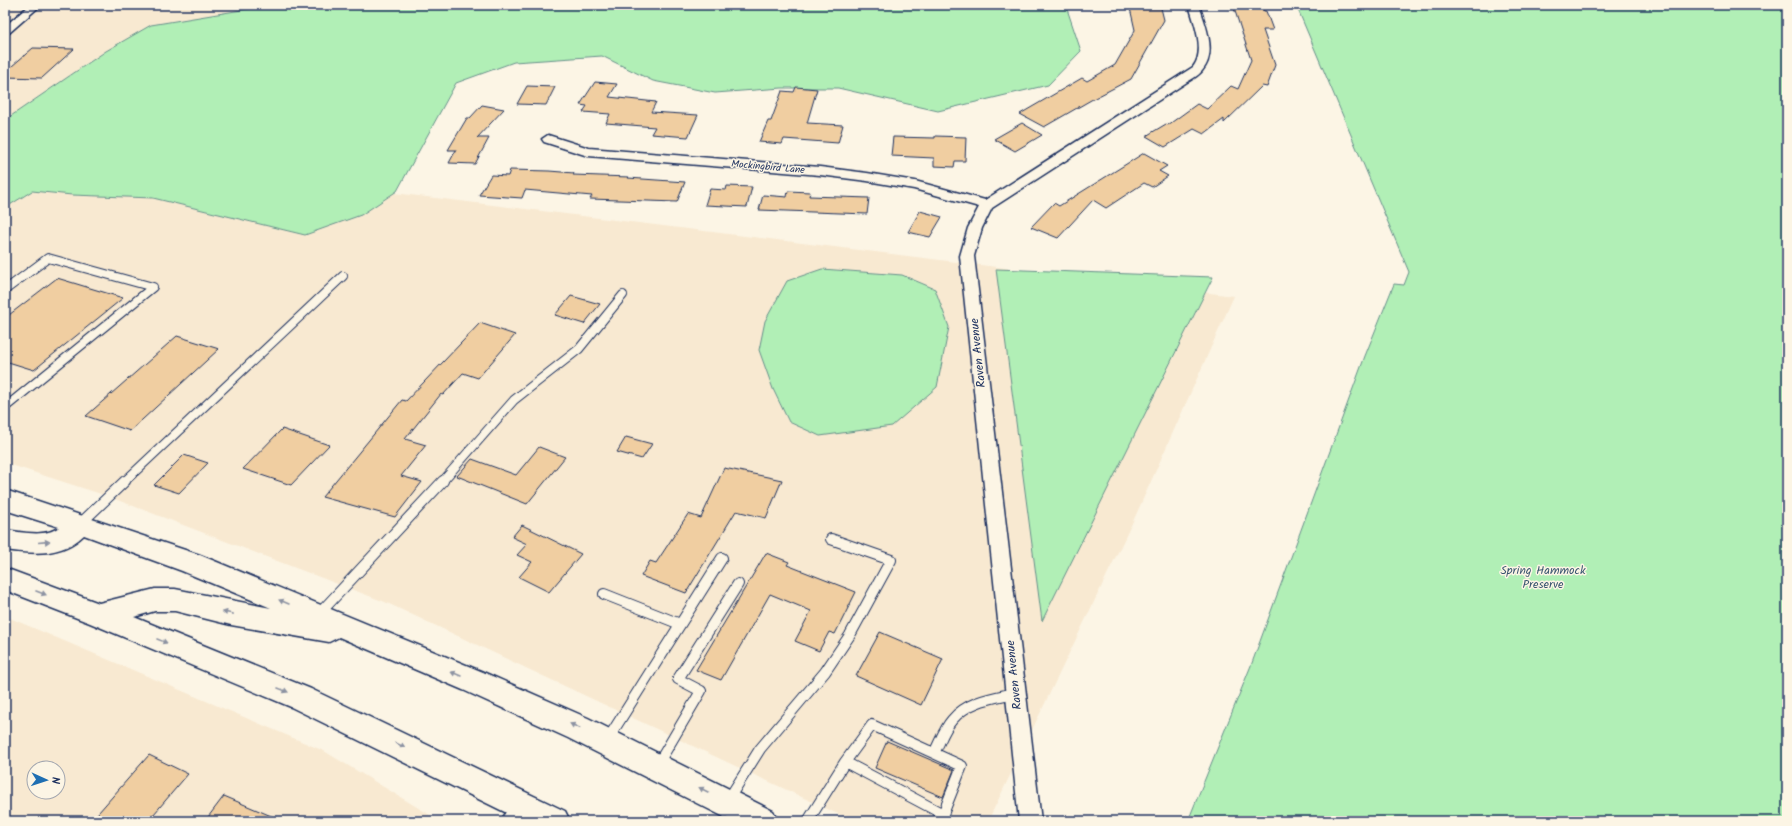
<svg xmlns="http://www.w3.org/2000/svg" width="1792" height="826" font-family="Kalam,sans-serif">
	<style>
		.built { fill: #f8e9d1; fill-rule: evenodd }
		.green { fill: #b1efb6; stroke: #668f8a }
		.building { fill: #f0cea1; stroke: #1b2f5e }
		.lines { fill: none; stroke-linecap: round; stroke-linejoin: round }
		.lane-far1-casing { stroke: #1b2f5e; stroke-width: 10 }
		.lane-casing { stroke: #1b2f5e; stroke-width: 12 }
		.street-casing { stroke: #1b2f5e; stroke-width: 3 }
		.primary-casing { stroke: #1b2f5e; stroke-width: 3 }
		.lane-far1 { stroke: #fcf5e5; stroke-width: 8 }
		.lane { stroke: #fcf5e5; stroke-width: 10 }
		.street { fill: #fcf5e5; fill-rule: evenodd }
		.primary { fill: #fcf5e5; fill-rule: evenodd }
		.oneway { fill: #8c92a2 }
		.labels { text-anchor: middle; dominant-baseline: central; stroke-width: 3; stroke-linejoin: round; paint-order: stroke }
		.far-street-label { font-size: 10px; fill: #1b2f5e; stroke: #fcf5e5 }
		.street-label { font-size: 12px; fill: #1b2f5e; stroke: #fcf5e5 }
		.park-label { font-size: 12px; fill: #395570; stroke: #fcf5e5 }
	</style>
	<rect width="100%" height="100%" fill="#fcf5e5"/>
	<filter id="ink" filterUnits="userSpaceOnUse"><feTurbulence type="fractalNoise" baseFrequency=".025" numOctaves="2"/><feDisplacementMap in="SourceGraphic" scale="8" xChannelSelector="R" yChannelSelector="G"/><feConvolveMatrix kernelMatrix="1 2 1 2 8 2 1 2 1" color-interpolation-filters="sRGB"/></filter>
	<g filter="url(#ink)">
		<path class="built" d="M5,5H28L5,24Z
			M44,5H272L151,25L106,51L5,120V37Z
			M32,191L72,195L153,198L305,235L361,215L394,193L1234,296L1135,517L988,821H853L385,602L107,496L5,463V208ZM822,269L902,275L935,289L820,436L789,422L773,389Z
			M5,616L324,751L440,821H5ZM34,768H58V792H34Z"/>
		<path class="green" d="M272,5H1070L1067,9L1081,51L1048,85L938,111L838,88H782L715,93L653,81L602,56L514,62L456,83L397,191L361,215L305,235L153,198L72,195L32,191L5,208V120L106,51L151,25Z
			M1296,5H1787V821H1188L1252,663L1365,356L1394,284L1404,285L1409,272Z
			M822,269L902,275L935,289L949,327L937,387L892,426L820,436L789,422L773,389L759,350L765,321L787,281Z
			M996,269L1213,277L1042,621Z"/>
		<path class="building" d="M1233,5H1261L1264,11H1266L1273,30H1263L1275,65L1267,87L1262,86L1224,123V119L1204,134L1194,129L1165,147L1146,136L1166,124L1168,125L1197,104L1207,109L1231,86L1238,89L1251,60Z
			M1130,8H1161L1164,20L1131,79L1091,100L1044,127L1020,114L1082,78L1087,81L1115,65L1135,30Z
			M33,48L74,49L42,78L5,77V72Z
			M595,82L617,84L609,97L656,102L651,112L698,115L688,137L651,134L655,127L606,123L610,114L583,112L587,106L580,105Z
			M527,86L555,87L546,105L517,104Z
			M796,87L817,89L807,123L843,125L838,143L784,139L782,144L759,142L768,121H771L782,91L794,92Z
			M482,105L504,109L477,138H489L475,164L449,163L456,150H448L467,118H470Z
			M1022,123L1042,135L1015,151L994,139Z
			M935,136L966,137L965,161H955L954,167L934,166V158L891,156L893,137L935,138Z
			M1144,153L1167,166L1159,171L1168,176L1152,187L1144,183L1106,208L1093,200L1058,238L1031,227L1054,203L1059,206Z
			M510,170L549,171L574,173L573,175L629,177L628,178L685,182L677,202L590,199L592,196L525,190L522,198L479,195L491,175L508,176Z
			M727,186L752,187L747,207L705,205L710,189L726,190Z
			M788,191L810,192L809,196L869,198L867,214L759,210L763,195L787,197Z
			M920,211L942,217L930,237L908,232Z
			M57,278L123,298L34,370L5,361V318Z
			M571,296L600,304L584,324L555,315Z
			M480,323L515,335L478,378L463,373L443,395L441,394L405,439L426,445L401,476L422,482L395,517L322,497L402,400L406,401Z
			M177,336L219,349L130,431L86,416Z
			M282,429L329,445L291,485L243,469Z
			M626,437L652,444L642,459L617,452Z
			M539,447L565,457L527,504L457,476L472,459L516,475Z
			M184,455L208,463L179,493L154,485Z
			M724,468L782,480L766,518L736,511L686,593L641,576L650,561L656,563L688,514L701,518Z
			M522,525L581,554L549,592L519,577L532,562L517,555L527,544L512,537Z
			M766,553L789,562L787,565L856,592L835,634L829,632L819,651L795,641L811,611L770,594L721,680L696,670Z
			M880,632L943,659L921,705L856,676Z
			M887,741L954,770L943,797L875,768Z
			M149,755L188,774L148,821H91Z
			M224,796L283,821H205Z"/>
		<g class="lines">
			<defs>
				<path id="lane-far1" d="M5,290L48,258L153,287L8,405
					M124,482L343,276
					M442,482L514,400L579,349L623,295"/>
				<path id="lane" d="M80,524L125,481
					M604,594L680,624
					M318,615L443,481
					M872,725L962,766L943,814L845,762Z
					M608,739L722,558
					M934,753C940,742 944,729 952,720C967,701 993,698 1015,693
					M658,764L701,691L678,679L738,584
					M728,800L760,749L825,672L850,635L891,560L831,539
					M506,821L516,806
					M808,821L845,762"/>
				<path id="street" d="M30,5H41L9,33L5,34V26Z
					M1189,5H1199C1205,24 1218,53 1202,71C1198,76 1192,79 1187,82L992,208L982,228L974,256L1041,821H1019L960,256L968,228L979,207L914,189L867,181L820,175L588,156L544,142L542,139L548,135L589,148L820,167L867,173L915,181L985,200L1193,67C1206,51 1194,23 1189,5Z"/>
				<path id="primary" d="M5,490L200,555L483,672L588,718L773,811L778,821H732L568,738L463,690L339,637L329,642L231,625L175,611H155L134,617L311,689L565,811L570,821H523L291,707L90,623L5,590V568L99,603L155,589H175L271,608L182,571L84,535C61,557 34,554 5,550V530C22,532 45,538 59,527L5,510Z"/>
			</defs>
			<use href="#lane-far1" class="lane-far1-casing"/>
			<use href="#lane" class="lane-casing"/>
			<use href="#street" class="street-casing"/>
			<use href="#primary" class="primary-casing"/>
			<use href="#lane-far1" class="lane-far1"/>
			<use href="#lane" class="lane"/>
			<use href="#street" class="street"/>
			<use href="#primary" class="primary"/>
		</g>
		<defs><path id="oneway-solid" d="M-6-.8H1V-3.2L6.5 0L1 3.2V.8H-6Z"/></defs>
		<g class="oneway">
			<use href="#oneway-solid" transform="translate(44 542) rotate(-5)"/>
			<use href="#oneway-solid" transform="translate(41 593) rotate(21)"/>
			<use href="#oneway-solid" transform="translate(284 602) rotate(-157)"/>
			<use href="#oneway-solid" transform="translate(228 613) rotate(-168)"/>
			<use href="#oneway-solid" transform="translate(162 641) rotate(22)"/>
			<use href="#oneway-solid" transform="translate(456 674) rotate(-157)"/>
			<use href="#oneway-solid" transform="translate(283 690) rotate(22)"/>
			<use href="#oneway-solid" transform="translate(575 726) rotate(-155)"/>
			<use href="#oneway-solid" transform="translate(400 745) rotate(26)"/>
			<use href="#oneway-solid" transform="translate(704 790) rotate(-153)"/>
		</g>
	</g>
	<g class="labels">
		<g class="far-street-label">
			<text transform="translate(768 167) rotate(5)">Mockingbird Lane</text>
		</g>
		<g class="street-label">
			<text transform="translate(978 353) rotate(-96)">Raven Avenue</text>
			<text transform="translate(1014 675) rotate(-96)">Raven Avenue</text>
		</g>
		<g class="park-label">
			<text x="1543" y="570">Spring Hammock<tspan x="1543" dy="14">Preserve</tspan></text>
		</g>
	</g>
	<rect width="1792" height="826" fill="none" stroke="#fcf5e5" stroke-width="20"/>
	<rect x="10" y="10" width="1772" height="806" fill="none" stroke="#1b2f5e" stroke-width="1.5" filter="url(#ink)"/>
	<g transform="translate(46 780) rotate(93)"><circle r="19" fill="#fcf5e5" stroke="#a2a6af"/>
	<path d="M0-3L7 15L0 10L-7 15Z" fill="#1f6fb2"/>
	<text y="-6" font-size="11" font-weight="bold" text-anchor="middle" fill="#1b2f5e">N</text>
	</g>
</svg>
